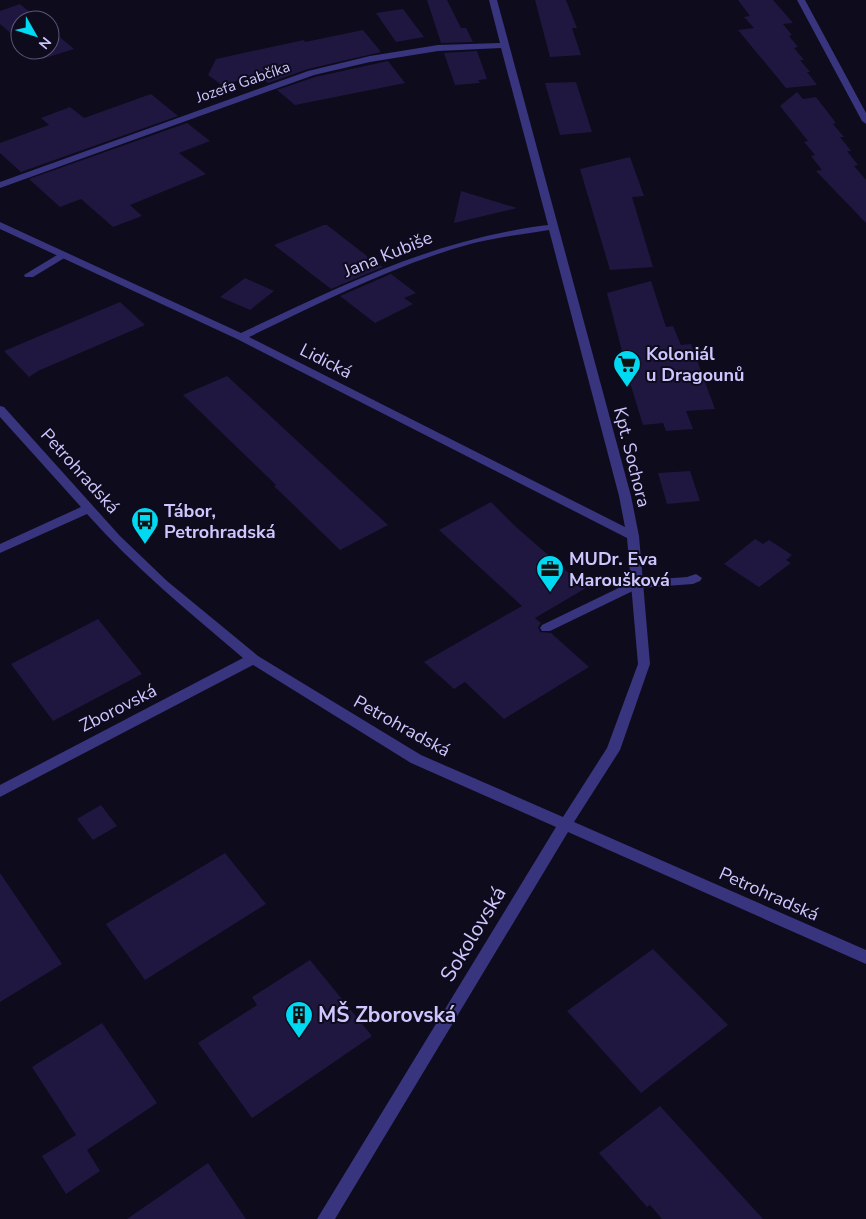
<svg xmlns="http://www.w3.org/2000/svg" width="866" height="1219" font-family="'Nunito Sans',sans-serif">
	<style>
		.building { fill: #1f173f }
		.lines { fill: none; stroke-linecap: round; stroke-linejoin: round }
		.service { fill: #38347e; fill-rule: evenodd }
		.minor { fill: #38347e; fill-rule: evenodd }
		.labels { text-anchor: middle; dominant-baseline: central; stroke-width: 4; stroke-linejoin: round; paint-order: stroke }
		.far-street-label { font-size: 15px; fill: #cec7ff; stroke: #0e0b1d }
		.street-label { font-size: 18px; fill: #cec7ff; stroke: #0e0b1d }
		.poi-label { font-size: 18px; font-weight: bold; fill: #cec7ff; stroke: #0e0b1d; text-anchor: start }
		.near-street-label { font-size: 21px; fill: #cec7ff; stroke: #0e0b1d }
		.near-poi-label { font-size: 21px; font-weight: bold; fill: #cec7ff; stroke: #0e0b1d; text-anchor: start }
	</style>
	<rect width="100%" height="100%" fill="#0e0b1d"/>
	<path class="building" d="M427,0H447L461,28H466L473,42L441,43Z
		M535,0H566L577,28H572L581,55L550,57Z
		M738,0H773L793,23L783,24L792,35L789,36L798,47L794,48L804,60H800L810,72H807L817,85L786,88L738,30L754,28L744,17L750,16Z
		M20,4L39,20H20V41L0,24V11Z
		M403,9L424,37L396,42L376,13Z
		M50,29L74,49L42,59L31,50H50Z
		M363,30L381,52L308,69L268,83L256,74L223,86L208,75L216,59L304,40L305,42Z
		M477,51L487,79L478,80L480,83L455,85L444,53Z
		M388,61L405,83L295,105L277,90L315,77Z
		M576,82L592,132L560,135L545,83Z
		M797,92L803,99L816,97L836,123L833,124L844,137H840L851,151H847L858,165L854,166L866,180V223L816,171L822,170L811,156L815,155L804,142L808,141L780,106Z
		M151,94L178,116L21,172L0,153V143L49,125L41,118L70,107L84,118Z
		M187,123L210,141L179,153L206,174L130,205L142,216L113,227L81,199L60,207L29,179Z
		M630,157L644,196L632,197L653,267L610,270L580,169Z
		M461,191L517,208L454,223Z
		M324,225H327L367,256L368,261H374L383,267L331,289L274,245Z
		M391,274L416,293L404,298L413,304L375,323L340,296Z
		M245,278L274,291L250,310L220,297Z
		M651,281L666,327L673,326L681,345L691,344L715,409L686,411L693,429L666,431L663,423L643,425L631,386L607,293Z
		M120,302L145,325L38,371L29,377L4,351Z
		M227,376L266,412L388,525L340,550L274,486L276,485L183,395Z
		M690,471L700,501L667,504L658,473Z
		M491,502L515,526L586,588L535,618L541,623L538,627L540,632L551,633L589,667L504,719L465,682L454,689L424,662L522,606L439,530Z
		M755,539L763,544L769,540L792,555L786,560L791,563L759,587L724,564Z
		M98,619L142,674L53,721L11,664Z
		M101,805L117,826L93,840L77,819Z
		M225,853L266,904L145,980L106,924Z
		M0,873L62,964L0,1002Z
		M653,949L728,1025L641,1093L567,1011Z
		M310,960L372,1036L252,1118L198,1043L257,1005L252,997Z
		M102,1023L157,1103L87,1150L100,1171L66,1194L42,1156L76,1135L32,1067Z
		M660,1106L763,1219H662L650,1205L647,1207L599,1153Z
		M208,1163L246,1219H127Z"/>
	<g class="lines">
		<path class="service" d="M62,252L66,253V257L33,277H25L24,275Z
			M696,574L702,578L700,581L693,584L639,588L550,631H542L540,628L542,625L633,581L687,577Z"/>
		<path class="minor" d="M489,0H497L631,496L639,536L650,664L620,750L574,822L866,950V964L568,832L335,1219H317L556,827L411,763L253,665L0,797V785L243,658C189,612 134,567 87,514L0,553V544L81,507L0,417V406L4,407L120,536L167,581L258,656L421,755L563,817L607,748L638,664L627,538L237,339L0,229V222L241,333C343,285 435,239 548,225L501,48L438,51L370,62L314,75L0,188V182L308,71L370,56L438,45L500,43ZM549,230L619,496L625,527L249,337C322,302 396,264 474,243C499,237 524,234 549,230Z
			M797,0H805L866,113V124L862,121Z"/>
	</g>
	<defs>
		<symbol id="supermarket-pin" viewBox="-11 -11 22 30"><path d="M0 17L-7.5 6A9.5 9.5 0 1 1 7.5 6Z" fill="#00d9f2" stroke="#0e0b1d"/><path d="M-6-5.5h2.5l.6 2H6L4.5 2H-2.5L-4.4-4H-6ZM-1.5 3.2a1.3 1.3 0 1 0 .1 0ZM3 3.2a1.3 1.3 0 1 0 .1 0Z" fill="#111"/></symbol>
		<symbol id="bus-pin" viewBox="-11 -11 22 30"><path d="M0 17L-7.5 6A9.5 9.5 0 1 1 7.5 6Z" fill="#00d9f2" stroke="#0e0b1d"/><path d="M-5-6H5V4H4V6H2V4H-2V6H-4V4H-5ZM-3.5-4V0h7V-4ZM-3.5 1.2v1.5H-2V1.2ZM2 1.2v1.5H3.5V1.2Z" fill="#111"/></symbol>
		<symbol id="office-pin" viewBox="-11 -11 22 30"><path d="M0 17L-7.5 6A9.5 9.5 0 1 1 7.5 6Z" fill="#00d9f2" stroke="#0e0b1d"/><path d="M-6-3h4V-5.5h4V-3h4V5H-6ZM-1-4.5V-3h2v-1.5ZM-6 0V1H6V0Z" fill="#111"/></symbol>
		<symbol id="building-pin" viewBox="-11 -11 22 30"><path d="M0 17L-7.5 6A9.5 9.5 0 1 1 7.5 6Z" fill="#00d9f2" stroke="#0e0b1d"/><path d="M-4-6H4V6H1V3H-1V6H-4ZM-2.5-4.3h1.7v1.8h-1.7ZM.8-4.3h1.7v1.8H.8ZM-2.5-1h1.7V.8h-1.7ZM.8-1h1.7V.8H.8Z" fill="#111"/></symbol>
	</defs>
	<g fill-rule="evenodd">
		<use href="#supermarket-pin" x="611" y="348" width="32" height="43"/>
		<use href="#bus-pin" x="129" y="505" width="32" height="43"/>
		<use href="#office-pin" x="534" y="553" width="32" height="43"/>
		<use href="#building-pin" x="283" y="999" width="32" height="43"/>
	</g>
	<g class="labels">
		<g class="far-street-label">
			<text transform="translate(243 82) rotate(-19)">Jozefa Gabčíka</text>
		</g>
		<g class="street-label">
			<text transform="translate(388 254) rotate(-22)">Jana Kubiše</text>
			<text transform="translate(326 361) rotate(27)">Lidická</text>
			<text transform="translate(632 457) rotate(76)">Kpt. Sochora</text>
			<text transform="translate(80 471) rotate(48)">Petrohradská</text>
			<text transform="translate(118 708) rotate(-27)">Zborovská</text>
			<text transform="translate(402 726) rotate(29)">Petrohradská</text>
			<text transform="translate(769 894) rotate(24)">Petrohradská</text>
		</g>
		<g class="poi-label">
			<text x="646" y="354">Koloniál<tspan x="646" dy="21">u Dragounů</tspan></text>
			<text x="164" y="511">Tábor,<tspan x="164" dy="21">Petrohradská</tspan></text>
			<text x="569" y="559">MUDr. Eva<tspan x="569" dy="21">Maroušková</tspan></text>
		</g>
		<g class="near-street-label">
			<text transform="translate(473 934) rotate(-59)">Sokolovská</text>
		</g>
		<g class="near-poi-label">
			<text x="318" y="1015">MŠ Zborovská</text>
		</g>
	</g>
	<g transform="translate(35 35) rotate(129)"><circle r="24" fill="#0e0b1d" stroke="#5b5677"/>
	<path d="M0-4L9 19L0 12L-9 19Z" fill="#00d9f2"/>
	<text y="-8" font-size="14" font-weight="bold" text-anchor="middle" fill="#cec7ff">N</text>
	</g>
</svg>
